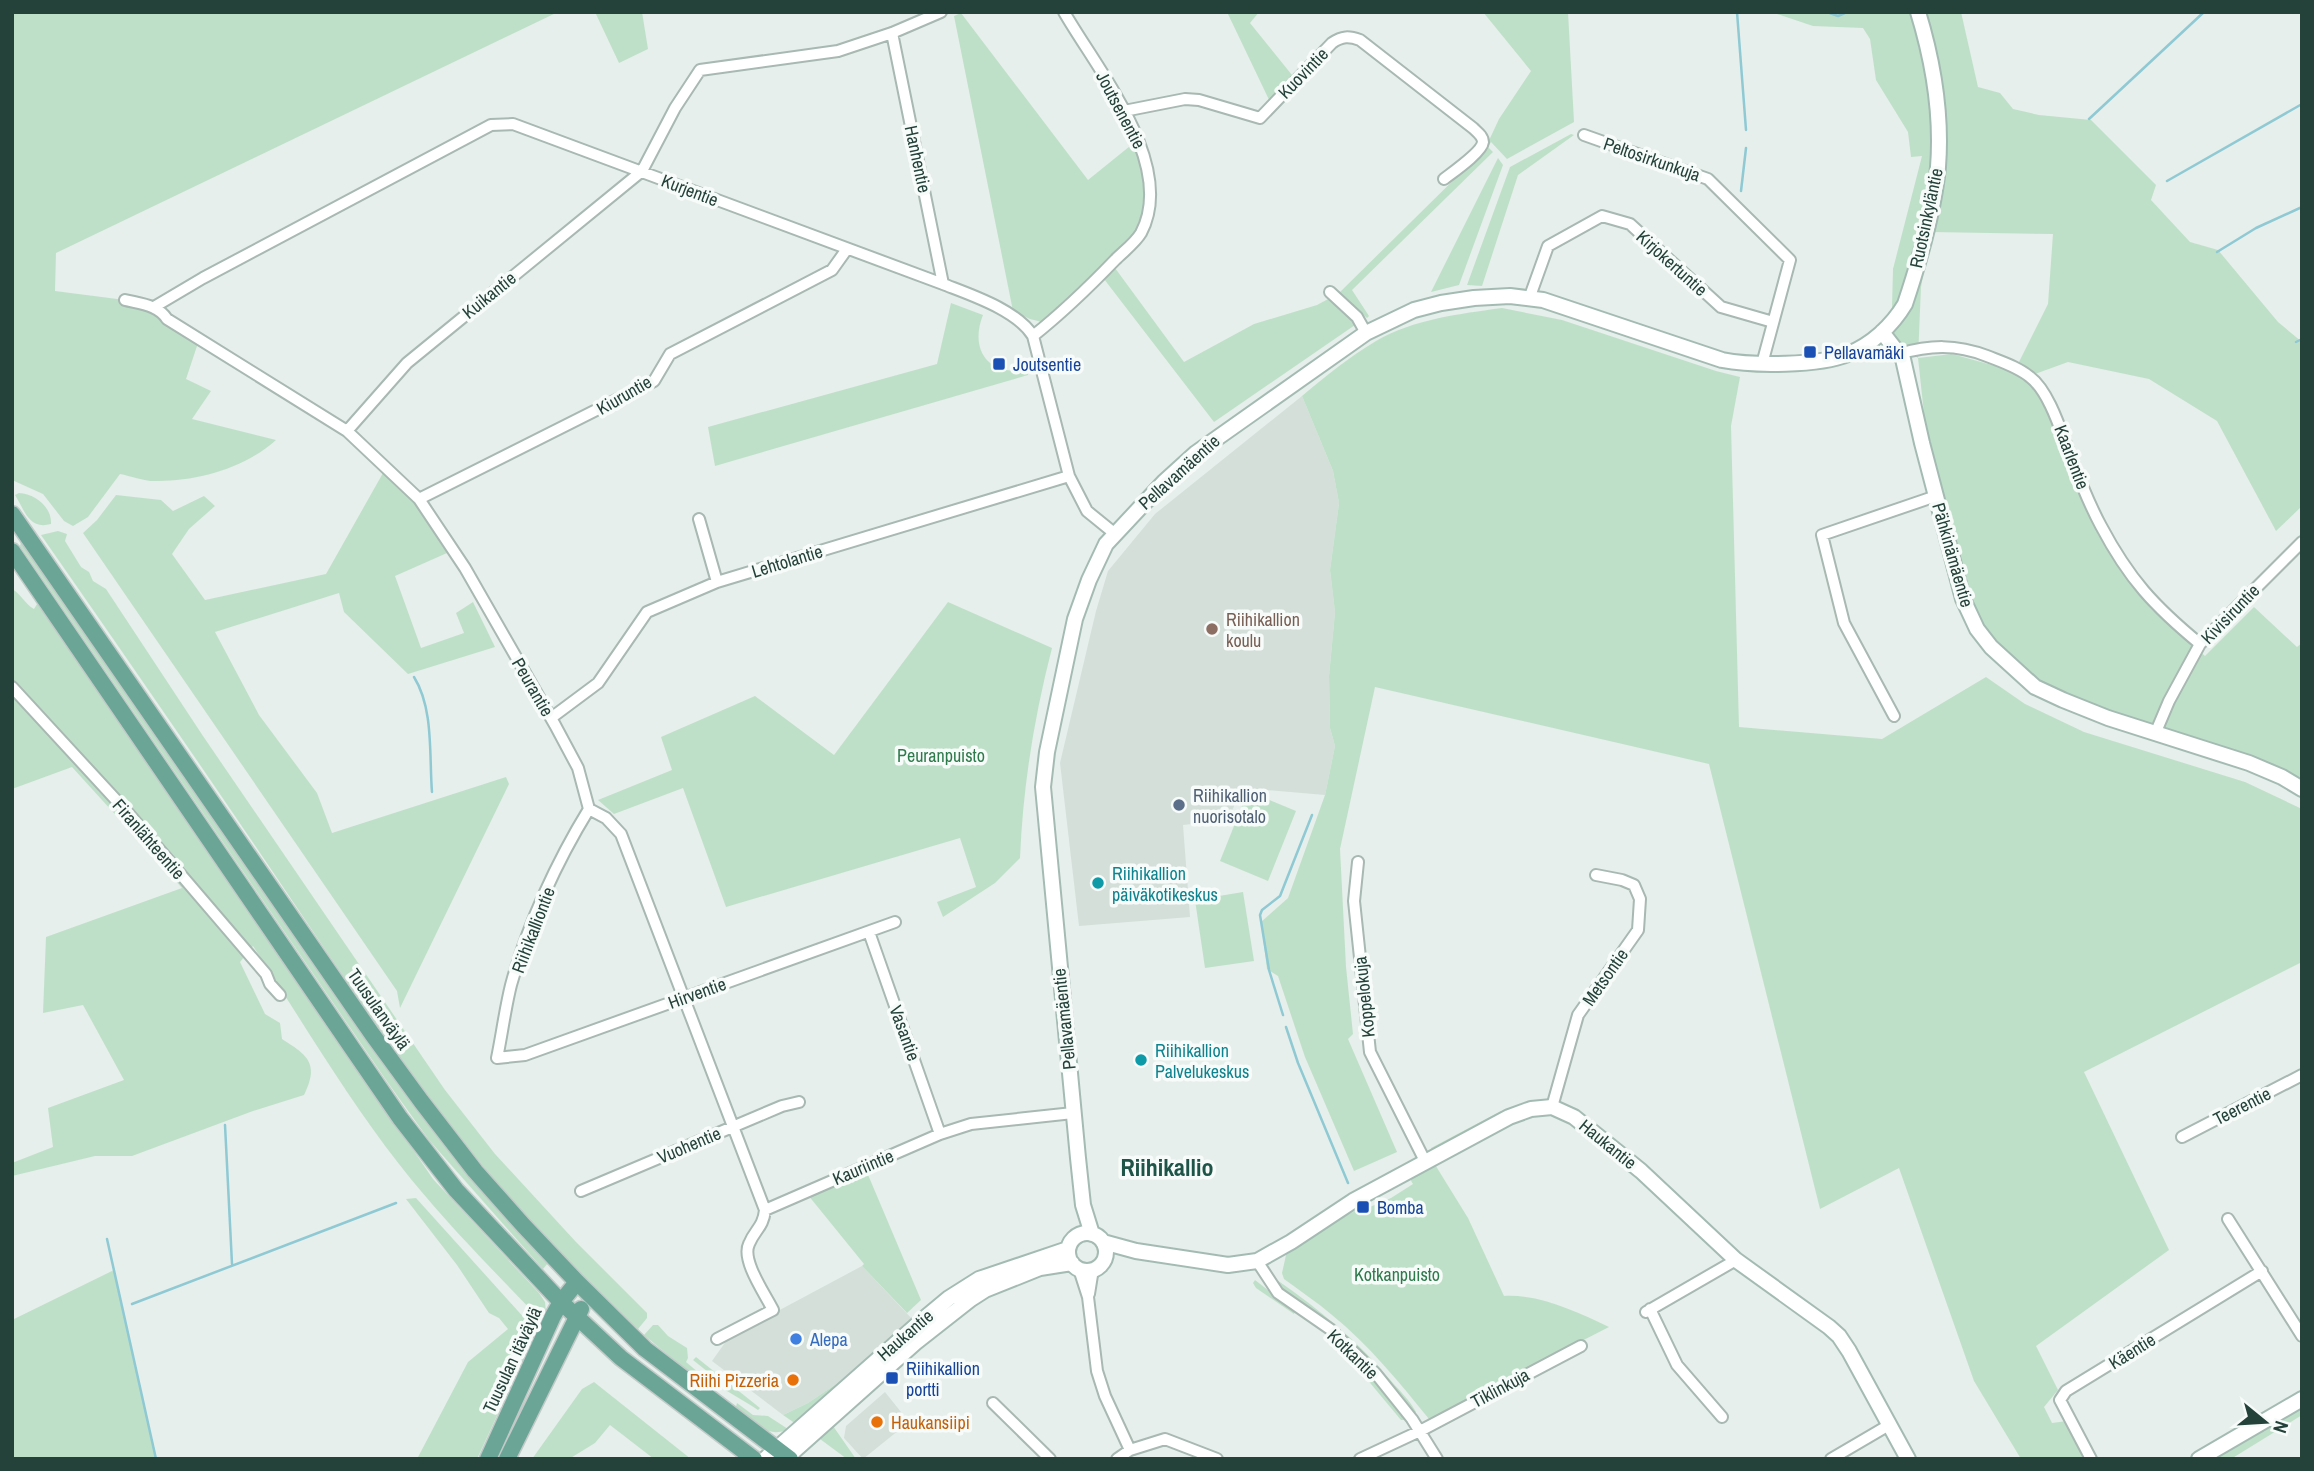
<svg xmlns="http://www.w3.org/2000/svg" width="2314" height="1471" font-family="'Archivo Narrow',sans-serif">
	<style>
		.built { fill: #d4dfda }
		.green { fill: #bfe0c8 }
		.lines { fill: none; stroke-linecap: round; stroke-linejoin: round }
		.stream { stroke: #8ec9d4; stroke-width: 2.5 }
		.street-casing { stroke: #a8b8b2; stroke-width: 14 }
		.secondary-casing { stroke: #a4bbb3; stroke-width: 18 }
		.primary-casing { stroke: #c2cac8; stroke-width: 19 }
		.street { stroke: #fff; stroke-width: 10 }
		.secondary { stroke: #fff; stroke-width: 14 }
		.primary { stroke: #6aa596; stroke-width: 16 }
		.transit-dot { fill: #1a4fb4; stroke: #f7fbf9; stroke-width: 2.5 }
		.education-dot { fill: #8d6e63; stroke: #f7fbf9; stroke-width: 2.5 }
		.service-dot { fill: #5c6f8a; stroke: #f7fbf9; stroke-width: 2.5 }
		.culture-dot { fill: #0f9aa8; stroke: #f7fbf9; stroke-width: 2.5 }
		.shop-dot { fill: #3f7fe0; stroke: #f7fbf9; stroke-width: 2.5 }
		.food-dot { fill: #e8710a; stroke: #f7fbf9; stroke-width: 2.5 }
		.labels { text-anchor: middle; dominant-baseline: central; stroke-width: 7; stroke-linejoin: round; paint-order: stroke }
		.street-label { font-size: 18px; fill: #24423a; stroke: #f7fbf9 }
		.transit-label { font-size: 18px; fill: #164399; stroke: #f7fbf9; text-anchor: start }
		.education-label { font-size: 18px; fill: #785e54; stroke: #f7fbf9; text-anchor: start }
		.park-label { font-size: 18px; fill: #2d7a4b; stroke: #f7fbf9 }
		.service-label { font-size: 18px; fill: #4e5e75; stroke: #f7fbf9; text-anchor: start }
		.culture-label { font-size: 18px; fill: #0d838f; stroke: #f7fbf9; text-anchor: start }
		.shop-label { font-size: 18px; fill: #366cbe; stroke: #f7fbf9; text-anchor: start }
		.food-label { font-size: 18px; fill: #c56008; stroke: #f7fbf9; text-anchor: end }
		.district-label { font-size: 24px; font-weight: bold; fill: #1f5548; stroke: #f7fbf9 }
	</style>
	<rect width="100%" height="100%" fill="#e6efeb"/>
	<path class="built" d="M1302,396L1333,471L1339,503L1330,570L1335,612L1329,676L1330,728L1335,746L1325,795L1242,788L1228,820L1183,825L1190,917L1079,926L1060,763L1096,611L1108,571L1155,514Z
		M862,1266L913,1320L839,1382L808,1403L783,1415L712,1361L729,1337Z
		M885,1392L909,1422L863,1459L844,1438L846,1426Z"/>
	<path class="green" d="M12,12H558L56,253L55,291L125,300L157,309L199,340L186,379L211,391L192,419L276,440C245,468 199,481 158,481C145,482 131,476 120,474L88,517L73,526L64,521L43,494L12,480Z
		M595,12H642L648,49L619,63Z
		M1227,12H1259L1250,23L1296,80L1272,106Z
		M1483,12H1568L1574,122L1507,159L1491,142L1488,147L1493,152L1352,290L1369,316L1367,318L1339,293L1485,149L1499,119L1531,71Z
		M1771,12H1961L1978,87L2000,93L2013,109L2039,115L2091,120L2156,185L2151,200L2190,242L2218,250L2278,322L2302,342V506L2276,531L2217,421L2149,379L2068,362L2035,374L2018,364L2048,304L2053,234L1931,232L1921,287L1918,358L1952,354L2010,370L2027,380L2046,406L2121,568L2151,609L2205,656L2254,607L2297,647L2302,643V782L2263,761L2083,701L2038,680L1995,642L1975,613L1966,590L1926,432L1918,358L1902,345H1891L1893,269L1922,156L1911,157L1908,132L1876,80L1870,39L1863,28L1813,26Z
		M961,13L1088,180L1135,142L1142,155L1148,205L1137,233L1042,322L1030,319L1013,311L954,16Z
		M1571,134L1574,135L1518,175L1482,286L1467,285L1510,167Z
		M1498,158L1503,165L1459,285L1431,292Z
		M1115,268L1184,362L1254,324L1317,305L1330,298L1353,319L1355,325L1214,422L1104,279Z
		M951,303L983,315C969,350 989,377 1027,369L1028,375L715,466L708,427L937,364Z
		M1502,308L1562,320L1716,371L1740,377L1731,426L1739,727L1882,739L1986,677L2025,704L2084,732L2245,782L2302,809V962L2084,1072L2169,1250L2036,1346L2058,1390L2044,1407L2052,1423L2067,1421L2087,1459H2021L1974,1381L1899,1168L1820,1209L1709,764L1375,687L1340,849L1346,967L1353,1034L1348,1039L1397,1152L1354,1171L1305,1057L1278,976L1267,969L1261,922L1288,898L1325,795L1335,746L1330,728L1329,676L1335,612L1330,570L1339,503L1333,471L1302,396C1326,376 1349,357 1376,341C1414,319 1459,314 1502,308Z
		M383,473L414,503L447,553L395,576L421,648L464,633L456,613L473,602L495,647L408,674L344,612L339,593L215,632L259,715L317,793L332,833L506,777L509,784L400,1008L397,991L83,533L97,520L116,495L161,500L173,511L204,496L215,506L189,529L172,554L205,600L326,574Z
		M19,493C35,494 52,507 51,524C29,530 25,511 15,495Z
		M58,531L67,534L65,541L81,567L89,572L93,581L106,589L203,736L445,1090L495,1154L576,1242L647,1313V1318L638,1329C491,1198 390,1046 281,884C202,767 122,651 41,535Z
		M21,542L27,544L396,1080L479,1188L548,1263L543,1269L429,1140L388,1083L20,546Z
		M12,589C21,594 25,604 34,609L37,604L73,651L433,1179L539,1293L545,1302L546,1312L541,1311L536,1315C489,1266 441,1218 399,1164C345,1095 301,1019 253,946L240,962L265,1014L280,1023L282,1039C309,1056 319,1064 304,1095L253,1111L132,1156H95L12,1176V1163L53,1147L48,1108L124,1080L83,1005L43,1013L46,937L182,888L72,767L12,789Z
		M948,602L1052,648C1034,718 1023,786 1020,858L995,883L943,917L937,902L976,887L960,838L726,907L683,788L614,814L598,800L672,770L661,737L755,696L834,755Z
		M1248,791L1296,811L1268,881L1220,861Z
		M1243,892L1254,961L1205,968L1195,900Z
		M1501,1111L1502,1113L1431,1150V1148Z
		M1434,1163L1468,1218L1504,1296C1540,1294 1577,1312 1609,1327L1429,1419C1399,1382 1369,1345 1332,1315C1317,1302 1300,1291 1284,1279L1282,1273L1286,1255L1319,1230L1355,1211L1358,1212L1391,1198L1413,1184L1410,1179Z
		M866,1170L921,1300L907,1313L862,1266L864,1264L808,1195Z
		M416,1198L536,1331L477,1459H417L468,1362L508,1329L499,1318L489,1313L457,1265L406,1199Z
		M114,1270L156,1459H12V1320Z
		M1255,1280L1295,1311L1294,1314L1256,1288L1253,1283Z
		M1277,1280C1320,1310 1358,1341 1392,1382C1401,1392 1410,1401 1416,1412L1414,1414L1282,1290Z
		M653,1325H658L668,1336L687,1348L688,1358L686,1362L705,1378L703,1380L686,1370L644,1335Z
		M1338,1346L1365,1371L1400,1412L1404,1420H1401L1361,1372L1336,1348Z
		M696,1357L760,1408L758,1410C742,1399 727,1392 711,1381L713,1376L693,1360Z
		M594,1382L691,1459H654L610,1425L595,1443L569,1459H532L582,1389Z
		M839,1382L841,1386L796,1424L783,1415L808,1403Z
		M737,1403L753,1415L768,1416L788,1429C767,1440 751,1420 736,1407Z
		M2302,1407V1415L2231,1459H2210Z
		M833,1426L856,1459H847L820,1439Z"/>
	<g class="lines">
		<path class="stream" d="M1737,12L1746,130
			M1827,12L1838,16L1847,12
			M2089,119L2204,12
			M2167,181L2302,104
			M1741,191L1746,148
			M2217,252L2256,228L2302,207
			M2296,342L2302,339
			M414,677C434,709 429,756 432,792
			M1283,1015L1269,970L1260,915L1262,910L1280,896L1312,815
			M1286,1027L1298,1063L1348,1183
			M225,1125L232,1264
			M107,1239L156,1459
			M132,1304L396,1203"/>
		<defs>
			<path id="street" d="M892,33L943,284
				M1124,111L1185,99L1199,100L1260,118L1332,43C1342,36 1349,36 1360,40L1473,128C1477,132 1483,136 1483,142C1482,152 1453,172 1444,179
				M1584,135L1708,179L1790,260L1762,364
				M1330,292L1357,317L1366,333
				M1529,299L1548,246L1602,216L1630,224L1721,307L1773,322
				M125,300C141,304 158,305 167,319L347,431L419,499L465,568L555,725L578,768L589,809L606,818L621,834L765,1210C763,1228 755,1229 749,1244C741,1260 765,1294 773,1310L717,1339
				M154,307L203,278L491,125L513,124L943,284C971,295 1017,310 1033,336L1069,476L1087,511L1114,533
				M1033,336C1062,313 1089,287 1115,260C1123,252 1135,243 1141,233C1177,165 1098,71 1064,12
				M1899,354C1930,345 1956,344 1987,356C2002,362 2018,367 2030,377C2050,392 2062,435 2071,457C2080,481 2089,504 2101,526C2129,579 2154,606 2200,644
				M347,431L407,363L642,171L675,108L700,70L838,51L892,33L941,12
				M419,499L654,381L670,354L832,270L847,249
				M699,519L717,582
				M12,687L129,814L266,974L270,984L280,995
				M1894,716L1844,623L1822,535L1936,496
				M551,718L598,683L647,612L717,582L1069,476
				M2155,734L2169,701L2200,644L2302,542
				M589,809C557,861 527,926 511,985C505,1009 502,1034 497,1058L525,1055L895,922
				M1358,862L1354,901L1370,1052L1425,1161
				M869,932L940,1134
				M1552,1107L1578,1015L1638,930L1640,899L1634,885L1622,880L1596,875
				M2182,1137L2302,1075
				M581,1191L782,1106L799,1102
				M765,1210L940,1134L971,1124L1073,1113
				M2228,1219L2302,1336
				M1257,1261L1278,1293L1330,1329L1376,1374L1412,1419L1437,1459
				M1079,1269L1088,1297L1097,1371L1105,1396L1130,1450
				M1089,1294L1093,1269
				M1650,1309L1677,1365L1722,1417
				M1646,1312L1736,1260
				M993,1403L1050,1459
				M1117,1459L1130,1450L1165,1439L1217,1459
				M1360,1459L1420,1431L1581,1346
				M1831,1459L1889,1425
				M2091,1459L2060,1400L2066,1391L2262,1271"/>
			<path id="secondary" d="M1882,332L1903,359L1922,443L1963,599L1977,629L1991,647L2035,687L2063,700L2108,718L2249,763L2282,777L2302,789
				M1068 1252a19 19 0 1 1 38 0a19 19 0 1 1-38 0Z
				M1092,1234L1083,1205L1078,1158L1043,787L1047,752L1075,619L1089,580L1106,544L1164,482L1196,453L1366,333L1414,310L1441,303L1474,298L1510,296L1543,300L1722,360C1753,366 1819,366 1848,354C1871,345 1892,326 1905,304C1919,262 1934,212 1938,167C1942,116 1933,61 1918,12
				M1103,1242L1136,1251L1228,1265L1257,1261L1291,1242L1353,1201L1509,1117L1531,1109L1552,1107L1574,1117L1641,1171L1736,1260L1829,1327L1839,1336L1849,1351L1908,1459
				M765,1459L919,1323L949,1298L979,1279L1068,1249
				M785,1459L915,1343L971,1299L985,1290L1040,1268L1072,1263
				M2199,1459L2302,1399"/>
			<path id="primary" d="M12,514L372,1034L421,1101L475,1171L523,1225L577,1282L645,1349L790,1459
				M12,551L354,1051L400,1118L456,1190L561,1302L621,1358L754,1459
				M488,1459L553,1316L561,1302L577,1282
				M507,1459L581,1309"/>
		</defs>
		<use href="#street" class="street-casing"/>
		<use href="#secondary" class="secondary-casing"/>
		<use href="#primary" class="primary-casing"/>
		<use href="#street" class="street"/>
		<use href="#secondary" class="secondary"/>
		<use href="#primary" class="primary"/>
	</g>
	<g class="transit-dot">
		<rect x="1803" y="345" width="14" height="14" rx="3.5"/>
		<rect x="992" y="357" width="14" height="14" rx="3.5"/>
		<rect x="1356" y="1200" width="14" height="14" rx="3.5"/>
		<rect x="885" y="1371" width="14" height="14" rx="3.5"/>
	</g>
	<circle class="education-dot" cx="1212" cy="629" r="7"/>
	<circle class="service-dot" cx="1179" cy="805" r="7"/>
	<g class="culture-dot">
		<circle cx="1098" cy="883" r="7"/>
		<circle cx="1141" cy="1060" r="7"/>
	</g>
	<circle class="shop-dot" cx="796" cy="1339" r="7"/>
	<g class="food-dot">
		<circle cx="793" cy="1380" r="7"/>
		<circle cx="877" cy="1422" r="7"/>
	</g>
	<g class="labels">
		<g class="street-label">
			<text transform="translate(1303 73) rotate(-46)">Kuovintie</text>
			<text transform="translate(1121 110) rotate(62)">Joutsenentie</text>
			<text transform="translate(918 159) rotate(78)">Hanhentie</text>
			<text transform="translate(1652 159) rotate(19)">Peltosirkunkuja</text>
			<text transform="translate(690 190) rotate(21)">Kurjentie</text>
			<text transform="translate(1926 218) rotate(-78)">Ruotsinkyläntie</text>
			<text transform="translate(1672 263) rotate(42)">Kirjokertuntie</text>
			<text transform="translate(489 295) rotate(-39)">Kuikantie</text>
			<text transform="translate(624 395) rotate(-30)">Kiuruntie</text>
			<text transform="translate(2072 457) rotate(69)">Kaarlentie</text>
			<text transform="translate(1179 472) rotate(-42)">Pellavamäentie</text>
			<text transform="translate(1953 555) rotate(74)">Pähkinämäentie</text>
			<text transform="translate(787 561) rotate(-17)">Lehtolantie</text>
			<text transform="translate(2230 614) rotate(-46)">Kivisiruntie</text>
			<text transform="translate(533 687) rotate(60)">Peurantie</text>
			<text transform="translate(149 839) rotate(49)">Firanlähteentie</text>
			<text transform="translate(533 930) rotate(-69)">Riihikalliontie</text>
			<text transform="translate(1605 977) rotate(-55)">Metsontie</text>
			<text transform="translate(697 993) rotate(-20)">Hirventie</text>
			<text transform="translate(1364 997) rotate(-96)">Koppelokuja</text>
			<text transform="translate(379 1009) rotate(55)">Tuusulanväylä</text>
			<text transform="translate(1064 1019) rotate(-96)">Pellavamäentie</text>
			<text transform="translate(905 1033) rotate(70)">Vasantie</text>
			<text transform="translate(2242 1106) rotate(-27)">Teerentie</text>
			<text transform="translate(1608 1144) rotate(39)">Haukantie</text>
			<text transform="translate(689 1145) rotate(-23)">Vuohentie</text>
			<text transform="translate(863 1167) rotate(-23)">Kauriintie</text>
			<text transform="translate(905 1335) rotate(-41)">Haukantie</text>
			<text transform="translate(2132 1351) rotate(-32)">Käentie</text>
			<text transform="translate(1353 1354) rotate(44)">Kotkantie</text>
			<text transform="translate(512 1360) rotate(-65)">Tuusulan itäväylä</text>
			<text transform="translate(1500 1388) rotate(-28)">Tiklinkuja</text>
		</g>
		<g class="transit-label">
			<text x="1824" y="352">Pellavamäki</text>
			<text x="1013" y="364">Joutsentie</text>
			<text x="1377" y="1207">Bomba</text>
			<text x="906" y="1368">Riihikallion<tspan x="906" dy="21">portti</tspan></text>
		</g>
		<g class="education-label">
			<text x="1226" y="619">Riihikallion<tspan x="1226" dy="21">koulu</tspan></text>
		</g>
		<g class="park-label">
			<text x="941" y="755">Peuranpuisto</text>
			<text x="1397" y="1274">Kotkanpuisto</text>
		</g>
		<g class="service-label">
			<text x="1193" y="795">Riihikallion<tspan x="1193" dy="21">nuorisotalo</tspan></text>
		</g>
		<g class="culture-label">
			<text x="1112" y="873">Riihikallion<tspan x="1112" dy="21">päiväkotikeskus</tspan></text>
			<text x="1155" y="1050">Riihikallion<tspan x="1155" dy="21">Palvelukeskus</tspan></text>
		</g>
		<g class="shop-label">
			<text x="810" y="1339">Alepa</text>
		</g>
		<g class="food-label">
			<text x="779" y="1380">Riihi Pizzeria</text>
			<text x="891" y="1422" text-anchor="start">Haukansiipi</text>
		</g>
		<g class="district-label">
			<text x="1167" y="1167">Riihikallio</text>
		</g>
	</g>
	<rect width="2314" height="1471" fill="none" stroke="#24423a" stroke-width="28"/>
	<g transform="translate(2265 1422) rotate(108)" stroke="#f7fbf9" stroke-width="5" paint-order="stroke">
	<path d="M0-5L12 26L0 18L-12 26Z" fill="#24423a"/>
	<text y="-10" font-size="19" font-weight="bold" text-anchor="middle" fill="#24423a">N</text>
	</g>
</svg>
